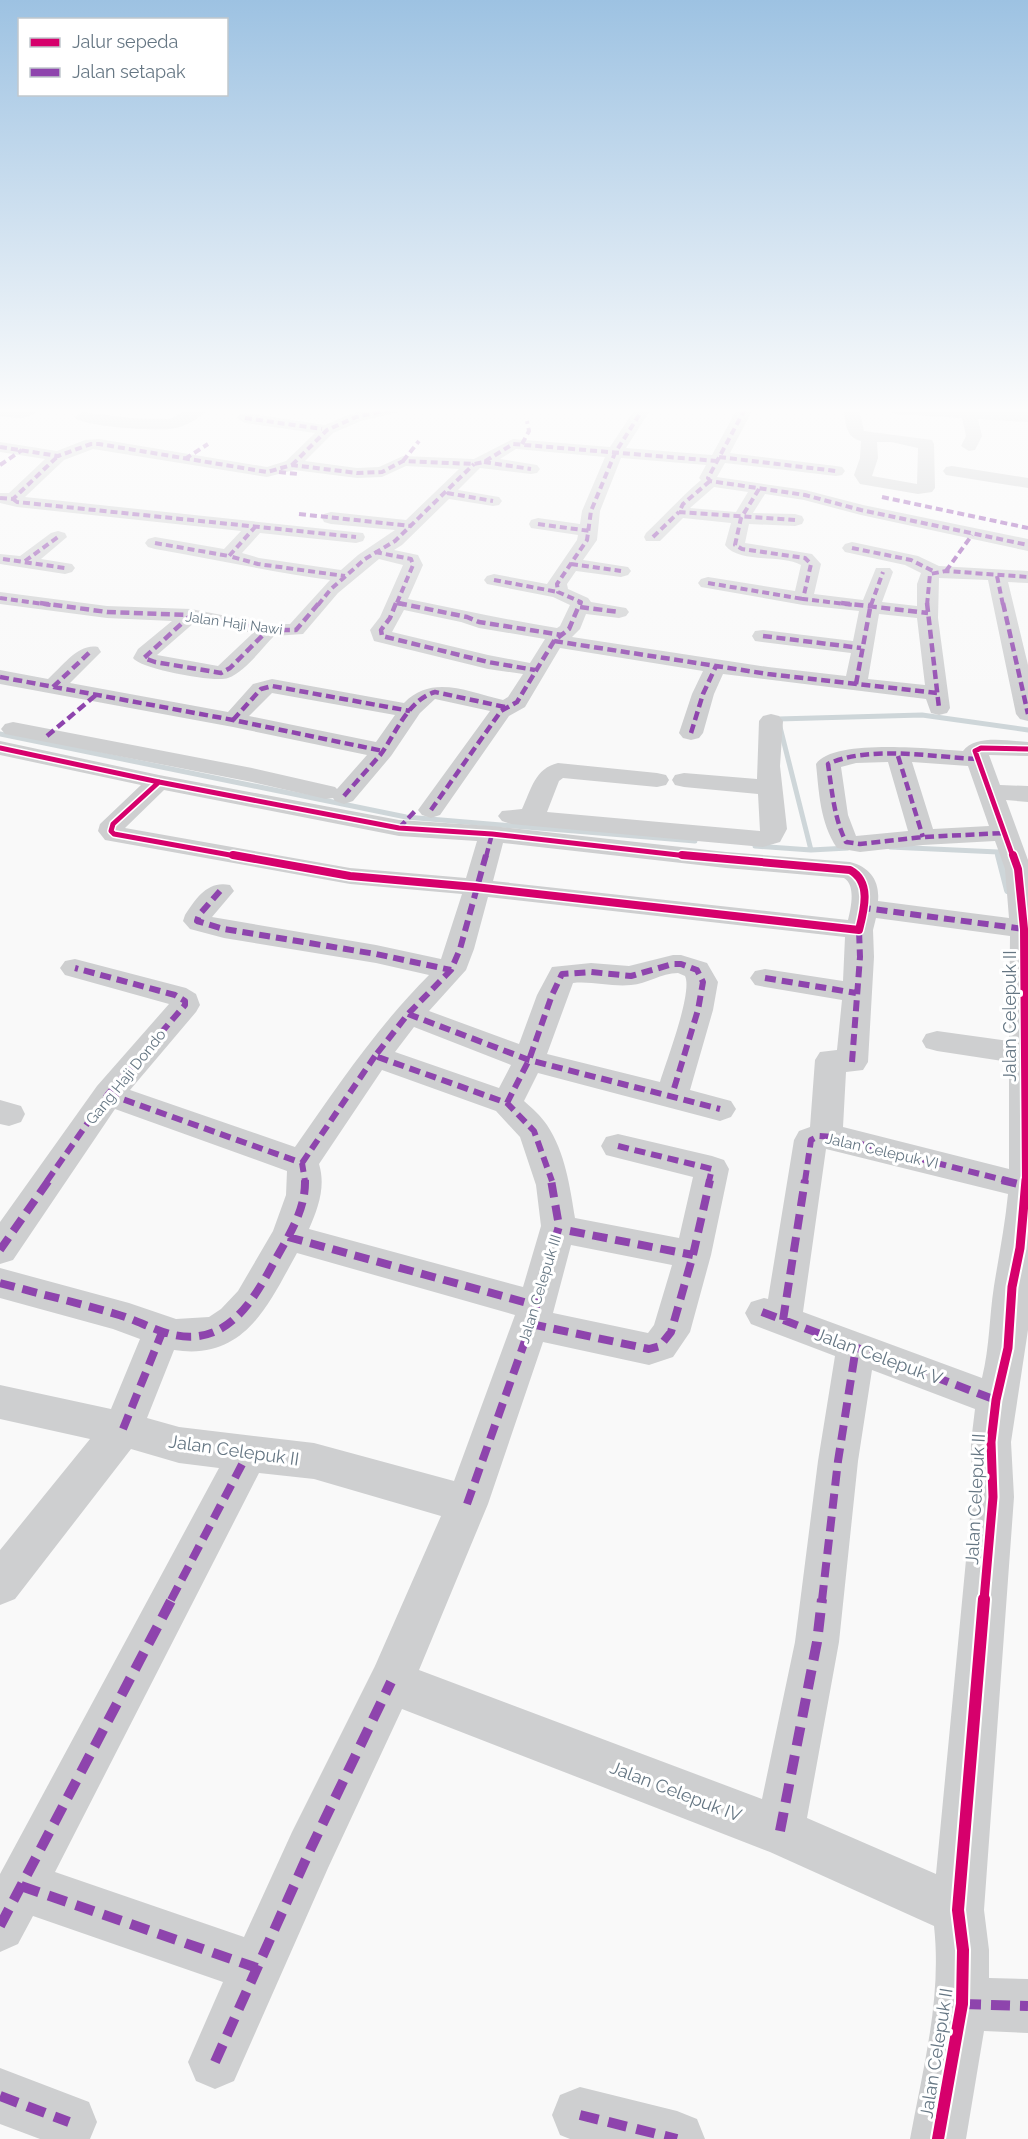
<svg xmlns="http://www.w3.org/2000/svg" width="1028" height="2139" font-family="Raleway,sans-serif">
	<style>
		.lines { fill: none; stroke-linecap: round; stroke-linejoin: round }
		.stream-far1 { stroke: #ced6d9; stroke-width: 5 }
		.stream { stroke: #ced6d9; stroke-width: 8 }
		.minor { fill: #cecfd0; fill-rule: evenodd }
		.quiet-far4 { stroke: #8e44ad; stroke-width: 4; stroke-dasharray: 7 4; stroke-linecap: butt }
		.quiet-far3 { stroke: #8e44ad; stroke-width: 4.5; stroke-dasharray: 9 4.5; stroke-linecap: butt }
		.quiet-far2 { stroke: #8e44ad; stroke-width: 6; stroke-dasharray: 11 6; stroke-linecap: butt }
		.quiet-far1 { stroke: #8e44ad; stroke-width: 8; stroke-dasharray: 15 8; stroke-linecap: butt }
		.quiet { stroke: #8e44ad; stroke-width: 10; stroke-dasharray: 19 10; stroke-linecap: butt }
		.cycleway-far3-casing { stroke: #fff; stroke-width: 8 }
		.cycleway-far2-casing { stroke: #fff; stroke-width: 11 }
		.cycleway-far1-casing { stroke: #fff; stroke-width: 13 }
		.cycleway-casing { stroke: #fff; stroke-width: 16 }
		.cycleway-far3 { stroke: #d6006c; stroke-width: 5 }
		.cycleway-far2 { stroke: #d6006c; stroke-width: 8 }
		.cycleway-far1 { stroke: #d6006c; stroke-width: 9 }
		.cycleway { stroke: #d6006c; stroke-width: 12 }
		.labels { text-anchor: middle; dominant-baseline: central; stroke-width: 6; stroke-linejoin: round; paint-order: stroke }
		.far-street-label { font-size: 14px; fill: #657683; stroke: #fff }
		.street-label { font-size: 15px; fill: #657683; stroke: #fff }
		.near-street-label { font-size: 18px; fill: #657683; stroke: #fff }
	</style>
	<rect width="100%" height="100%" fill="#f9f9f9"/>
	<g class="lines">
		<path class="stream-far1" d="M0,734L406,817L695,841
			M755,846L811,850L848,848
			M890,847L998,852L999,857
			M811,850L778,719L922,715L1028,730"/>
		<path class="stream" d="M999,855L1008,890"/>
		<path class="minor" d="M0,409H40C29,421 15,418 0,416Z
			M189,409H208C202,417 186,426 176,428C161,432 82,427 74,417L82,412L131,418L170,419Z
			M373,409H401L399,412L361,421L333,433L305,461L357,468L379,467L403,456L474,459L513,439L610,447L635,409H651L626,448L712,455L737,409H753L730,453L836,466L842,467L845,471L842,475L836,476L725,463L717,477L805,490L863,505L1028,539V551L861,515L804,500L765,494L753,513L795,514L802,516L804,520L802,524L795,526L749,524L745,543L812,554L821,564L814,594L863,600L876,568H890L893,572L882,602L917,606V584L921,573L905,565L845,552L842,548L845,544L852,542L918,556L939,566L1028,571V583L1008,582L1028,665V721L1020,719L1016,714L988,580L939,578L938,618L950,708L947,713L939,715L931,713L926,699L723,674L714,694L703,733L699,738L691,740L683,738L679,733L692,694L703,671L560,648L525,707L509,716L440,815L431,818L422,815L418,810L490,711L435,699L420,713L391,756L353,801L344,804L335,801L333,798L326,799L252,782L5,734L1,729L5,724L13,722L252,768L335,787L337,789L367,755L233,727L0,684V670L48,679C62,667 78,643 98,647L101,652L70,683L228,712L253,684L272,679L404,703C432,674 468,692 503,700L508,697L523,674L488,669L374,641L370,630L380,617L403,565L379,559L338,593L303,634L274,636C261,649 246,671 228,678C216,683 140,669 133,658L138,649L172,621L107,618L0,604V592L107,606L191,609L268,624H290L330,580C271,572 213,559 155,549L148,547L145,543L148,539L155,537L224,549L241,531L17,507L0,503V493H9L45,459L0,452V442L57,451L85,440L99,439L267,467L286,461L315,433L245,423L237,418L239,415L245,413L325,425L350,414ZM93,449L267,477L294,470L357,478L382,477L406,466L459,469L406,520L331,512L324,514L322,518L324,522L331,524L395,530L358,555L341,570L259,558L242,553L260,533L356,543L363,541L365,537L363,533L25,497L64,460ZM516,449L605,457L582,511L580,524L538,518L531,520L529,524L531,528L578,535L577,540L547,584L494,574L487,576L484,580L487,584L553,597L570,605L560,626L557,628C507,620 458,609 408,599L423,565L418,555L394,550L402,545L449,499L493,506L499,505L502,501L499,497L458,490L480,468L531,474L537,473L540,469L537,465L500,459ZM621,458L706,465L699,478L701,480C681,497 665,515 646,533L644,537L646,541H660L683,518L731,523L725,545C739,564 782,554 801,565L795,591L708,577L701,579L698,583L701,587L803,605L859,611L853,641L763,630L755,631L752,636L755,641L851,653L846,676L768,667L572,637L580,629L586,614L619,618L626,616L629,612L626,608L591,602L588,598L568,589L567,584L576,571L621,577L628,575L631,571L628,567L583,560L597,540L600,511ZM714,487L748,492L736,512L690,508ZM404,610L461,622L479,628L545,639L530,663L488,655L392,632ZM879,614L917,618L925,685L868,679ZM195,622L253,633L218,666L157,655ZM272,693L395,715L376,742L249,716Z
			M843,409H859L864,431L932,440L934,444L935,488L932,492L918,494L860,484L854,475L860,458L861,441C845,437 846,423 843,409ZM877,442H891L918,448L917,484L872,476L878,458Z
			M886,409H970L1028,412V422L978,419L982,436L975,450L969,451L961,446L966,436L962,418L894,414Z
			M952,466L1028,478V488L946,475L943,471L946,467Z
			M58,531L65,533L67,537L41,559L72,564L75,568L72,572L65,574L0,564V554L20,556L51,533Z
			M771,714L779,716L783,721L780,766L787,829L780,842L763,847L511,824L502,821L498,816L502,811L522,809C531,790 535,768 558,763L657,773L666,775L669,780L666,785L657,787L563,778L559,781L547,812L760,831L758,794L684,787L675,785L672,780L675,775L684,773L757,779L759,721L763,716Z
			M0,741L159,775L399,820L492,826L726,852L850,862C870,867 880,881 878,901L1009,918L1005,869L995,841L923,845L860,852L837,848C820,823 819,792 816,764C833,738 933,749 963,751C975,734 1010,741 1028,742V756L989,755L1000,785L1028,786V802L1006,800L1028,860V1330L1011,1442L1014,1497L984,1910L989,1950V1978L1028,1979V2033L984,2031L966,2139H910C923,2068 942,1998 934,1926L770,1852L402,1709L328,1868L234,2081L215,2089L196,2081L188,2062L223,1982L33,1916L18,1944L0,1952V1874L219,1468L179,1463L131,1449L15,1599L0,1605V1550L90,1439L0,1419V1385L111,1409L140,1339L113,1329L0,1298V1268L129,1303L176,1319L209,1317L221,1309L238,1291L273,1231L286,1195L287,1171L115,1109L13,1260L0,1264V1222L97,1086L169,1004L65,975L60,968L65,961L75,959L186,988L196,994L200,1005L196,1012L130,1090L295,1147C337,1087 377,1027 429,975L376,963L224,938L190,929L183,921L185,915C196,898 208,880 230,885L234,891L212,917L376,945L441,959L462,894L350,884L105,840L98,831L100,824L141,785L0,755ZM888,762L908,831L856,836L848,815L841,767L856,763ZM912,762L968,766L989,826L933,829ZM164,790L399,836L477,841L466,878L350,868L125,828ZM503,843L726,868L844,878C856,885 851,908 848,920L493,881ZM488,897L845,937L843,981L765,969L755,971L750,978L755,985L765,987L842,1000L837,1050L820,1052L815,1060L810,1127L799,1131L794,1140L768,1299L764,1298L751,1302L745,1313L751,1324L835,1356L818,1461L795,1642L762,1799L419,1670L488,1504L543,1342L649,1365L673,1357L690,1332L711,1255L729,1169L724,1160L712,1156L618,1134L606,1137L601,1146L606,1155L693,1177L679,1238L575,1218C570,1187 565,1152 547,1125C541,1116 532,1108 524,1101L538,1073L720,1121L731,1117L736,1109L731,1101L690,1090L713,1010L718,982L707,963L681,955H673L629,966L591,963L552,967L537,995L519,1044L429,1011L466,970L474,949ZM876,918L1010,936L1009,1041L937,1031L926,1034L922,1041L926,1048L937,1051L1009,1062V1169L843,1127L846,1072L863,1070L868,1062L874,957L873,930ZM678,973L685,976C693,992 666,1062 660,1082L547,1054L573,983C592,981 612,987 631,985C647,984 661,973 678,973ZM414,1027L511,1065L499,1088L395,1052ZM382,1070L496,1111L520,1137L536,1185L541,1226L523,1287L309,1229C318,1208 326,1187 319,1164ZM826,1149L1008,1194C1005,1225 999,1255 994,1286C989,1318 990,1345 982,1378L803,1312ZM571,1245L672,1265L654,1325L648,1333L553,1313ZM297,1253L515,1315L454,1481L314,1443L179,1427L147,1418L174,1350C245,1361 268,1305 297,1253ZM872,1370L975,1409L971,1442L972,1497L936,1874L807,1818L839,1642L858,1461ZM259,1473L314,1479L441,1516L375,1666L292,1832L244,1937L55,1872Z
			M0,1100L21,1106L25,1114L21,1122L9,1126L0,1124Z
			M0,2068L89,2102L97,2122L90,2139H40L0,2124Z
			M580,2087L677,2111L697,2119L705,2139H570L560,2135L552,2115L560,2095Z"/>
		<path class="quiet-far4" d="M745,409L708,478L710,481L805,495L861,510L1028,545
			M245,418L322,429
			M522,444L529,431L527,421
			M0,447L58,456L91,444H99L267,472L292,465L357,473L382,472L403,461L474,464L484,462L513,444L717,461
			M719,457L836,471
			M185,459L208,444
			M403,461L419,441
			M484,462L531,469
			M0,465L22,450
			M292,465L327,430L356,417L393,409
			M279,472L298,474
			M710,481L683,504L679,512L795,520
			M759,489L741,518L735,545L742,549L805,558L811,564L803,599L854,605
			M447,493L493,501
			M882,497L1028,528
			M0,498L13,499L58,456
			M13,499L17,502L356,537
			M299,514L411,526
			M538,524L590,531
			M256,526L229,556L258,564L345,576
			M653,537L679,512
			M155,543L229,556
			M852,548L911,560L935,572
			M375,552L411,559L413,565L396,605
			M3,559L65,568
			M25,561L58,537
			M571,564L621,571
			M946,571L972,535
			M997,576L1003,605
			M494,580L558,592
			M708,583L803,599
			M0,598L51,605
			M397,603L406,605
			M318,605L331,589L365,559L395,541L474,464
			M580,605L581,602L558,592L557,584L587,540L591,511L615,453L643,409
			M871,605L883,572
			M927,605L930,574L946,571L1028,577"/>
		<path class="quiet-far3" d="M40,603L107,612L191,615L268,630H296L319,603
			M396,603L390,618L381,630L382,636L488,662L535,670
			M398,603L467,617L479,622L562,635
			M841,603L928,613
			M927,603L939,708
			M1003,603L1028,714
			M580,607L619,612
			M191,615L144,658L155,662L221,673L230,668L268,630
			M763,636L861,648
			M554,641L768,674L937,693
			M0,677L233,720L383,751
			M856,684L871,603
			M53,687L90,652
			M233,720L261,689L272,686L410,711
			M691,733L703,694L716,666
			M47,736L96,695
			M898,756L923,837
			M977,759C932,757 869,745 828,764C832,791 834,818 846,842L860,844L923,837L1005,833
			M344,796C356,782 369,768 381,754C396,733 408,700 435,692L505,707
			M431,810L501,711L517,702L554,641L569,629L580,603
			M399,828L416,810
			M486,857L492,834"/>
		<path class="quiet-far2" d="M486,855L460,949L451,970L408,1014L375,1056L507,1103L534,1131L552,1181
			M220,891L199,915L197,921L224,929L376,954L451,970
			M863,913L865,908L1024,929
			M765,978L856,993
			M408,1014L529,1060L720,1109
			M852,1062L860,957L859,930
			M108,1094L302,1163L305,1181
			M507,1103L529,1060L552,995L562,974L591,972L631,976L673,964H681L697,970L703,982L698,1010L672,1095
			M618,1146L712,1169L709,1181
			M302,1163L375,1056
			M47,1181L108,1094L185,1005V1001L175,995L75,968
			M805,1181L811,1140L819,1136L833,1137L1008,1181"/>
		<path class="quiet-far1" d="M1002,1180L1026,1186
			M570,1231L693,1255
			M288,1237L535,1305
			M0,1250L49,1180
			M0,1283C40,1294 79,1303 119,1315C136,1320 152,1329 170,1334C224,1348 251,1305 273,1264C287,1238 306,1211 305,1180
			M762,1312L996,1400
			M783,1320L805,1180
			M531,1324L649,1349L660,1346L671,1332L693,1255L710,1180
			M123,1429L163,1330
			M467,1504L531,1324L559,1226L551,1180
			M171,1600L248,1453
			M822,1600L838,1461L856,1347"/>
		<path class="quiet" d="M780,1831L817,1642L822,1599
			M21,1886L257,1968
			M0,1926L172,1599
			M962,2004L1028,2006
			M215,2062L310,1850L391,1682
			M0,2096L69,2122
			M580,2115L677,2139"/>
		<defs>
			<path id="cycleway-far3" d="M0,748L159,782
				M159,782L399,828L492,834L696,857
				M159,782L113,824L111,831L114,834L241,857
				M1013,857L975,751L981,748L1028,749"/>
			<path id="cycleway-far2" d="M233,855L350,876L475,887L859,930C864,910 872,882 850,870L682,855
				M1013,855L1018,869L1024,929L1026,1181"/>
			<path id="cycleway-far1" d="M984,1600L993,1497L991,1442L996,1400L1008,1348L1012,1287L1020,1248L1026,1180"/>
			<path id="cycleway" d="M938,2139L962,2004L963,1950L958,1910L984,1599"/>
		</defs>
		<use href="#cycleway-far3" class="cycleway-far3-casing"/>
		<use href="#cycleway-far2" class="cycleway-far2-casing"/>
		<use href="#cycleway-far1" class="cycleway-far1-casing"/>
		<use href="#cycleway" class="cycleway-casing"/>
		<use href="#cycleway-far3" class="cycleway-far3"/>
		<use href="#cycleway-far2" class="cycleway-far2"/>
		<use href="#cycleway-far1" class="cycleway-far1"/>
		<use href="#cycleway" class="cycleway"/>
	</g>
	<linearGradient id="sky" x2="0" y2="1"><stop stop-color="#9dc2e2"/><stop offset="0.58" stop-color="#fcfcfc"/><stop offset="1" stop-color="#fcfcfc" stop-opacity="0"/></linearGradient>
	<rect width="1028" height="708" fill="url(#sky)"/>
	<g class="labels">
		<g class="far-street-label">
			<text transform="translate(234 623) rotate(8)">Jalan Haji Nawi</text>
		</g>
		<g class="street-label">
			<text transform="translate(126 1077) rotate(-51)">Gang Haji Dondo</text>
			<text transform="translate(882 1151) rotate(13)">Jalan Celepuk VI</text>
			<text transform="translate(540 1289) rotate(-73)">Jalan Celepuk III</text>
		</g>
		<g class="near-street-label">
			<text transform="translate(1009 1016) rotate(-90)">Jalan Celepuk II</text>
			<text transform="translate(879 1356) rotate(20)">Jalan Celepuk V</text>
			<text transform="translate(234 1450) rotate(8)">Jalan Celepuk II</text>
			<text transform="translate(975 1499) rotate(-87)">Jalan Celepuk II</text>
			<text transform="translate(676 1791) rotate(21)">Jalan Celepuk IV</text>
			<text transform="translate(936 2053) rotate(-81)">Jalan Celepuk II</text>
		</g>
	</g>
	<rect x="18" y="18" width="210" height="78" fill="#ffffff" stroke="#c1c8cd" stroke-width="1.5"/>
	<rect x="30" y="38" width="30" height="9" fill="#d6006c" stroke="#c1c8cd" stroke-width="1.5"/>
	<text x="72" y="48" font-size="18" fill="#657683">Jalur sepeda</text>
	<rect x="30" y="68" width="30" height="9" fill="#8e44ad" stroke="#c1c8cd" stroke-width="1.5"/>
	<text x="72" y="78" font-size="18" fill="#657683">Jalan setapak</text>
</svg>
